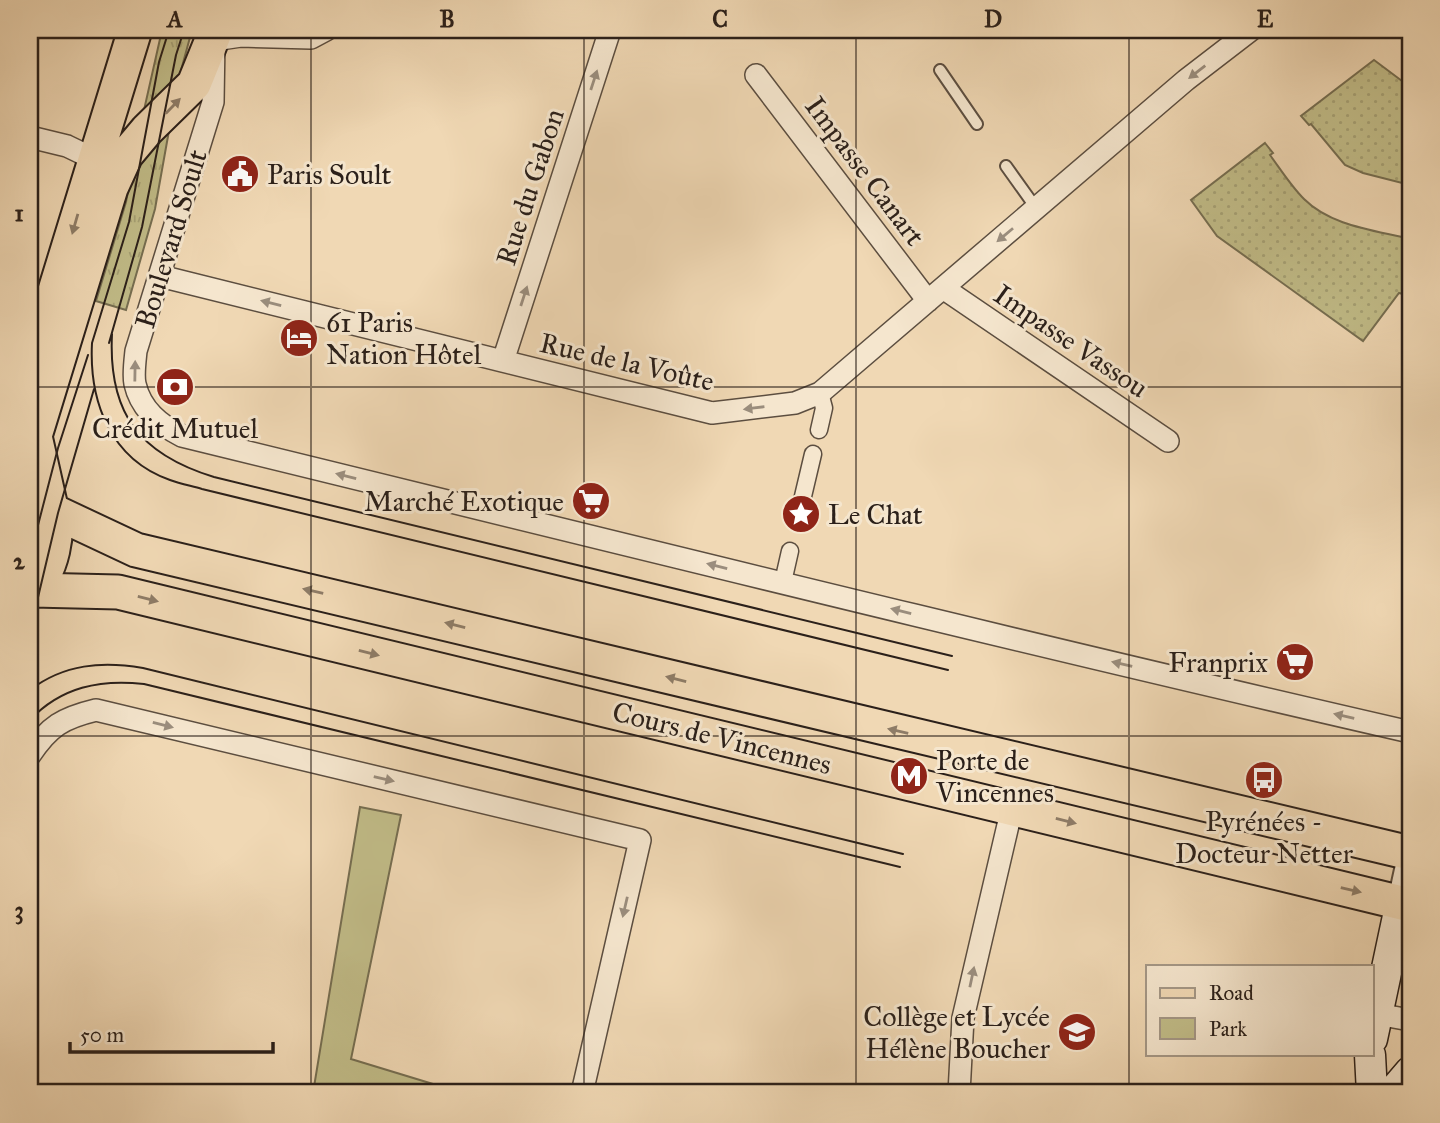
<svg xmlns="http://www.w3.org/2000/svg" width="1440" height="1123" font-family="'IM FELL Great Primer',serif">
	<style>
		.grass { fill: url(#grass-tufts); stroke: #766e51; stroke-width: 2 }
		.park { fill: #c1bc88; stroke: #766e51; stroke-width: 2 }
		.garden { fill: url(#garden-dots); stroke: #766e51; stroke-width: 2 }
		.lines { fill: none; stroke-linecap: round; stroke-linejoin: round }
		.service-casing { stroke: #5c4e40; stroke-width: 14 }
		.pedestrian-casing { stroke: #5c4e40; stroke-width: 19 }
		.minor-casing { stroke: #5c4e40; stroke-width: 24 }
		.tertiary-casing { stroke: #5c4e40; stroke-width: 30 }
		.secondary-casing { stroke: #2b201a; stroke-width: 33 }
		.primary-casing { stroke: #2b201a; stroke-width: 37 }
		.service { stroke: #f5e6ce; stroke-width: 10 }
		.pedestrian { stroke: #f5e6ce; stroke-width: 16 }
		.minor { stroke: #f5e6ce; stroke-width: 21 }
		.tertiary { stroke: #f5e6ce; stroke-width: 26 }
		.secondary { stroke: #f5e6ce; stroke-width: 30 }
		.primary { stroke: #f0d8b4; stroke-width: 33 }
		.tram { stroke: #2b201a; stroke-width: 2 }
		.oneway { fill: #9a8d7d }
		.oneway2 { fill: #8e7c67 }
		.grid { fill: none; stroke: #2b201a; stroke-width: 2; stroke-opacity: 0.55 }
		.labels { text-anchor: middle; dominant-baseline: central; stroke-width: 6; stroke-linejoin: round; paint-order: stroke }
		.street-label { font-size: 28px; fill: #2b201a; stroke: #f5e6ce }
		.poi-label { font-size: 28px; fill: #2b201a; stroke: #f5e6ce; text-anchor: start }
		.neatline { fill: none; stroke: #2b201a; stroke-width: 2.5 }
		.grid-label { font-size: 23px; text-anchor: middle; font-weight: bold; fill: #2b201a }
	</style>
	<defs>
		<pattern id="grass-tufts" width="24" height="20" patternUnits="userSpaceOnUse" patternTransform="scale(1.75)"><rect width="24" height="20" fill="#c1bc88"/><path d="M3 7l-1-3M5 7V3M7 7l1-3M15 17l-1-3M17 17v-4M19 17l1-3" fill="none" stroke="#a6a175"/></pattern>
		<pattern id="garden-dots" width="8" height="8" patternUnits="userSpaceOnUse" patternTransform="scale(1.75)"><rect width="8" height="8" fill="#c1bc88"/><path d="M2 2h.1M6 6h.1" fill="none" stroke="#a6a175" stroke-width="1.8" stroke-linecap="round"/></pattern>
	</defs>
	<rect width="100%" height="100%" fill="#f0d8b4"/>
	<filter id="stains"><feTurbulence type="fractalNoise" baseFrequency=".00286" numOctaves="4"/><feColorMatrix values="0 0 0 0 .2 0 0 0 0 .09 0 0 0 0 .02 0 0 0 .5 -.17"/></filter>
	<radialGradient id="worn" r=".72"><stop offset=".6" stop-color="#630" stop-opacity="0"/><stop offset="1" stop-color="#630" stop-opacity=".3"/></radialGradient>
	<path class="grass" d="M162,30H192L180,74L144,110Z
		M170,125L155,209L126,310L96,301L126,202L133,166Z"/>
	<path class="park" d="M360,807L401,815L351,1059L433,1084L431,1093H313Z"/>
	<path class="garden" d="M1374,60L1410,87V185L1363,173L1345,165L1311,124L1309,125L1301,116Z
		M1265,143L1273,153L1270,155C1281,170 1291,186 1304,199C1331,226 1374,230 1410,239V296L1399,293L1363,341L1217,236L1191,200Z"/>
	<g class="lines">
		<defs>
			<path id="service" d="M940,70L977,124
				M1006,166L1036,208"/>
			<path id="pedestrian" d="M819,430L824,408L820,393
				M800,509L813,454
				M783,582L790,551"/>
			<path id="minor" d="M326,30L311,38L241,36L214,40L213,102L136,351C135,361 133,375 135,384C141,410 160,425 182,436C591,536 1000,638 1410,732
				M756,75L928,301
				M30,137L67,146L94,159
				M160,276L712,413L795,403L820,393L1186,80L1251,30
				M943,288L1168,441
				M503,361L610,30
				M30,755C49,726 63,718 96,710L640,840L582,1093
				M1377,1014L1410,1020
				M959,1093L963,1018L1012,808"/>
			<path id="tertiary" d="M1401,902L1410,861"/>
			<path id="secondary" d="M1372,1039L1401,902
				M1370,1055L1372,1093
				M1392,1093L1410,1072"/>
			<path id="primary" d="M30,359L49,310L135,30
				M53,511L136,550L1410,853
				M33,590L118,592L1410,905
				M30,592C52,573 62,530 50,503L35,436L111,188L126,155L147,130L194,84L216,30"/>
		</defs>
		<use href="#service" class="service-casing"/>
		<use href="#pedestrian" class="pedestrian-casing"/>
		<use href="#minor" class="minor-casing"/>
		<use href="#tertiary" class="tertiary-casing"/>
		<use href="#secondary" class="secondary-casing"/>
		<use href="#primary" class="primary-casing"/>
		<use href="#service" class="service"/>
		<use href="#pedestrian" class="pedestrian"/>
		<use href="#minor" class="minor"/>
		<use href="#tertiary" class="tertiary"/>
		<use href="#secondary" class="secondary"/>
		<use href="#primary" class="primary"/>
		<path class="tram" d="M169,30L159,62L129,222L92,343C89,401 110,459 170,480C181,484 192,486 202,489L948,670
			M112,334C108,413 139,454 214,477L952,656
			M109,343L142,227L176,55L184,30
			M30,556L58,448L88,355
			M30,631L58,513L94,389
			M30,690C64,664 102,661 143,668L903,854
			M30,720C61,687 100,679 144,684L900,867"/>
	</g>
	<defs><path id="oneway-solid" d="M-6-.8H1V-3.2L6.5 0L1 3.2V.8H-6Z" transform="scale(1.75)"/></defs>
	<g class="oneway">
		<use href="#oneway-solid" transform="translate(1197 72) rotate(142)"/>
		<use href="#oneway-solid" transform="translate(594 80) rotate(-72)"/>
		<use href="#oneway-solid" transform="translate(1005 235) rotate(140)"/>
		<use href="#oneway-solid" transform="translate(524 296) rotate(-72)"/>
		<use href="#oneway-solid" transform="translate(271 303) rotate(-166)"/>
		<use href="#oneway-solid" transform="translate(135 371) rotate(-89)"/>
		<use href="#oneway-solid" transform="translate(754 408) rotate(173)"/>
		<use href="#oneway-solid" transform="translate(346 476) rotate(-166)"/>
		<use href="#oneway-solid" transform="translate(717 566) rotate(-166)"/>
		<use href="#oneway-solid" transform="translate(901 611) rotate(-166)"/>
		<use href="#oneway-solid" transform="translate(1122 664) rotate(-167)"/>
		<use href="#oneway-solid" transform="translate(1344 716) rotate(-167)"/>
		<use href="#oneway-solid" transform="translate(163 725) rotate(14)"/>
		<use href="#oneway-solid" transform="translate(384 779) rotate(13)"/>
		<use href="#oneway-solid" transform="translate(625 907) rotate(103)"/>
		<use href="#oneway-solid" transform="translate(972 977) rotate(-78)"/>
	</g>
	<g class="oneway2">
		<use href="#oneway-solid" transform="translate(173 106) rotate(-46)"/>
		<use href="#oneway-solid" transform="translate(75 224) rotate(106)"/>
		<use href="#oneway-solid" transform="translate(313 591) rotate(-167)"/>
		<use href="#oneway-solid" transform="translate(148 599) rotate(14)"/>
		<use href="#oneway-solid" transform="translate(455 625) rotate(-166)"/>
		<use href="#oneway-solid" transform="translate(369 653) rotate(14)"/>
		<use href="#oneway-solid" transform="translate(676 679) rotate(-166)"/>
		<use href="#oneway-solid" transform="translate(898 731) rotate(-167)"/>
		<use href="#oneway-solid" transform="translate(1066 821) rotate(14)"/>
		<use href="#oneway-solid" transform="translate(1351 890) rotate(13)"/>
	</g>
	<path class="grid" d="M311,30V1093M584,30V1093M856,30V1093M1129,30V1093M30,387H1410M30,736H1410"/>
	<defs>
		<symbol id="civic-disc" viewBox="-11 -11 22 22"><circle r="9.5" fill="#8f2418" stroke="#f5e6ce"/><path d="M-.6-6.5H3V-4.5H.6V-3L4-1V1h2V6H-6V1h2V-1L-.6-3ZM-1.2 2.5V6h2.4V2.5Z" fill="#fff"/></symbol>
		<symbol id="hotel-disc" viewBox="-11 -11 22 22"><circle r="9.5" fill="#8f2418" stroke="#f5e6ce"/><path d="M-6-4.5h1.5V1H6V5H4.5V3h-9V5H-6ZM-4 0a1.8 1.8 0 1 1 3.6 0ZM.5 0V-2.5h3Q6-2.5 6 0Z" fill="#fff"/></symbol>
		<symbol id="bank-disc" viewBox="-11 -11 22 22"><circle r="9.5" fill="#8f2418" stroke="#f5e6ce"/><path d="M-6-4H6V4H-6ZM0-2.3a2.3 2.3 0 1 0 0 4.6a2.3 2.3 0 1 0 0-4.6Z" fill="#fff"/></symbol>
		<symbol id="supermarket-disc" viewBox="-11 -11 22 22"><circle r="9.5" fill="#8f2418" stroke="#f5e6ce"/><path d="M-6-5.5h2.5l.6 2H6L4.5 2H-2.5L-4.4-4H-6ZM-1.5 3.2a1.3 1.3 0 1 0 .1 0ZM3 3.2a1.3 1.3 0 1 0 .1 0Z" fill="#fff"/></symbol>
		<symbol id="sight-disc" viewBox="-11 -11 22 22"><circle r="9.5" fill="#8f2418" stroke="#f5e6ce"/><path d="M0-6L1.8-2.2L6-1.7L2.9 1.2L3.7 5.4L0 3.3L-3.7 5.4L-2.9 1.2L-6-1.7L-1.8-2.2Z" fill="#fff"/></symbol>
		<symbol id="metro-disc" viewBox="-11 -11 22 22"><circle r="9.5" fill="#8f2418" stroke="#f5e6ce"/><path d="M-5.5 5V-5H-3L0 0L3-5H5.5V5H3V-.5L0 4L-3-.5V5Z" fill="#fff"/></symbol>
		<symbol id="bus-disc" viewBox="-11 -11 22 22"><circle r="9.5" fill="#8f2418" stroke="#f5e6ce"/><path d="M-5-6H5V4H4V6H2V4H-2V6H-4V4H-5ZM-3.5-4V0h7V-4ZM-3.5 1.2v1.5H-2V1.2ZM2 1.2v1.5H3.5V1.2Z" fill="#fff"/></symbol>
		<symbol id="school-disc" viewBox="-11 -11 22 22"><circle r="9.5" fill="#8f2418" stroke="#f5e6ce"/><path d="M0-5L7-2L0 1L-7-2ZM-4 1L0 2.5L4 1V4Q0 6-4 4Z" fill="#fff"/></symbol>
	</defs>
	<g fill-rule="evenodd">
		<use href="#civic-disc" x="218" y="152" width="44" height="44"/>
		<use href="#hotel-disc" x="277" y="316" width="44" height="44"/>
		<use href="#bank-disc" x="153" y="365" width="44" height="44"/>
		<use href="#supermarket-disc" x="569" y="479" width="44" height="44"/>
		<use href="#sight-disc" x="779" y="492" width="44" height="44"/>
		<use href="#supermarket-disc" x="1273" y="640" width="44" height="44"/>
		<use href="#metro-disc" x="887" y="754" width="44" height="44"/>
		<use href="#bus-disc" x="1242" y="758" width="44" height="44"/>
		<use href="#school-disc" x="1055" y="1010" width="44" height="44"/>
	</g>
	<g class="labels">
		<g class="street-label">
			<text transform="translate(865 171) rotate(53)">Impasse Canart</text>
			<text transform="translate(530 187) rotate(-72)">Rue du Gabon</text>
			<text transform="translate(171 239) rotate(-73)">Boulevard Soult</text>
			<text transform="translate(1071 341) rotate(34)">Impasse Vassou</text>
			<text transform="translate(627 362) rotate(13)">Rue de la Voûte</text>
			<text transform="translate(722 738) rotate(14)">Cours de Vincennes</text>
		</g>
		<g class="poi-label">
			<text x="267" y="174">Paris Soult</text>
			<text x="326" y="322">61 Paris<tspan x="326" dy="32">Nation Hôtel</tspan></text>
			<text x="175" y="428" text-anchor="middle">Crédit Mutuel</text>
			<text x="564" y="501" text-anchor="end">Marché Exotique</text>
			<text x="828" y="514">Le Chat</text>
			<text x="1268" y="662" text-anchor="end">Franprix</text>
			<text x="936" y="760">Porte de<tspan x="936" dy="32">Vincennes</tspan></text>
			<text x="1264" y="821" text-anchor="middle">Pyrénées -<tspan x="1264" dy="32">Docteur Netter</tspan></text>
			<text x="1050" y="1016" text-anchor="end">Collège et Lycée<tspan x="1050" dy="32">Hélène Boucher</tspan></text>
		</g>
	</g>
	<rect width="1440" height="1123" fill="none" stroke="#f0d8b4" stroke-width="77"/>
	<rect x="1146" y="965" width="228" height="91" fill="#f5e6ce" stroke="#a49786" stroke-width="2"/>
	<rect x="1160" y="988" width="35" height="10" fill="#f0d8b4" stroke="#a49786" stroke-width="2"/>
	<text x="1209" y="1000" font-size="21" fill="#2b201a">Road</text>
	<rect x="1160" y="1018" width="35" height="21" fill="#c1bc88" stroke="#a49786" stroke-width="2"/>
	<text x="1209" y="1036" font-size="21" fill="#2b201a">Park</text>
	<path d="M70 1042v10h203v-10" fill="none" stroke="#2b201a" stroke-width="3.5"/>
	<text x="80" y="1042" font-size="21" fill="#2b201a" stroke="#f5e6ce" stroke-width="5" paint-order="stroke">50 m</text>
	<rect x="38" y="38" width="1364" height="1046" class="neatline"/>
	<g class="grid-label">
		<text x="175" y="27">A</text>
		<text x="447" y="27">B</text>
		<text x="720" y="27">C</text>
		<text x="993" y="27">D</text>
		<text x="1265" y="27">E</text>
		<text x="19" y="221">1</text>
		<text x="19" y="569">2</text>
		<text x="19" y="918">3</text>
	</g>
	<rect width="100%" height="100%" filter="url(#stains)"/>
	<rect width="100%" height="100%" fill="url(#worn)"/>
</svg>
